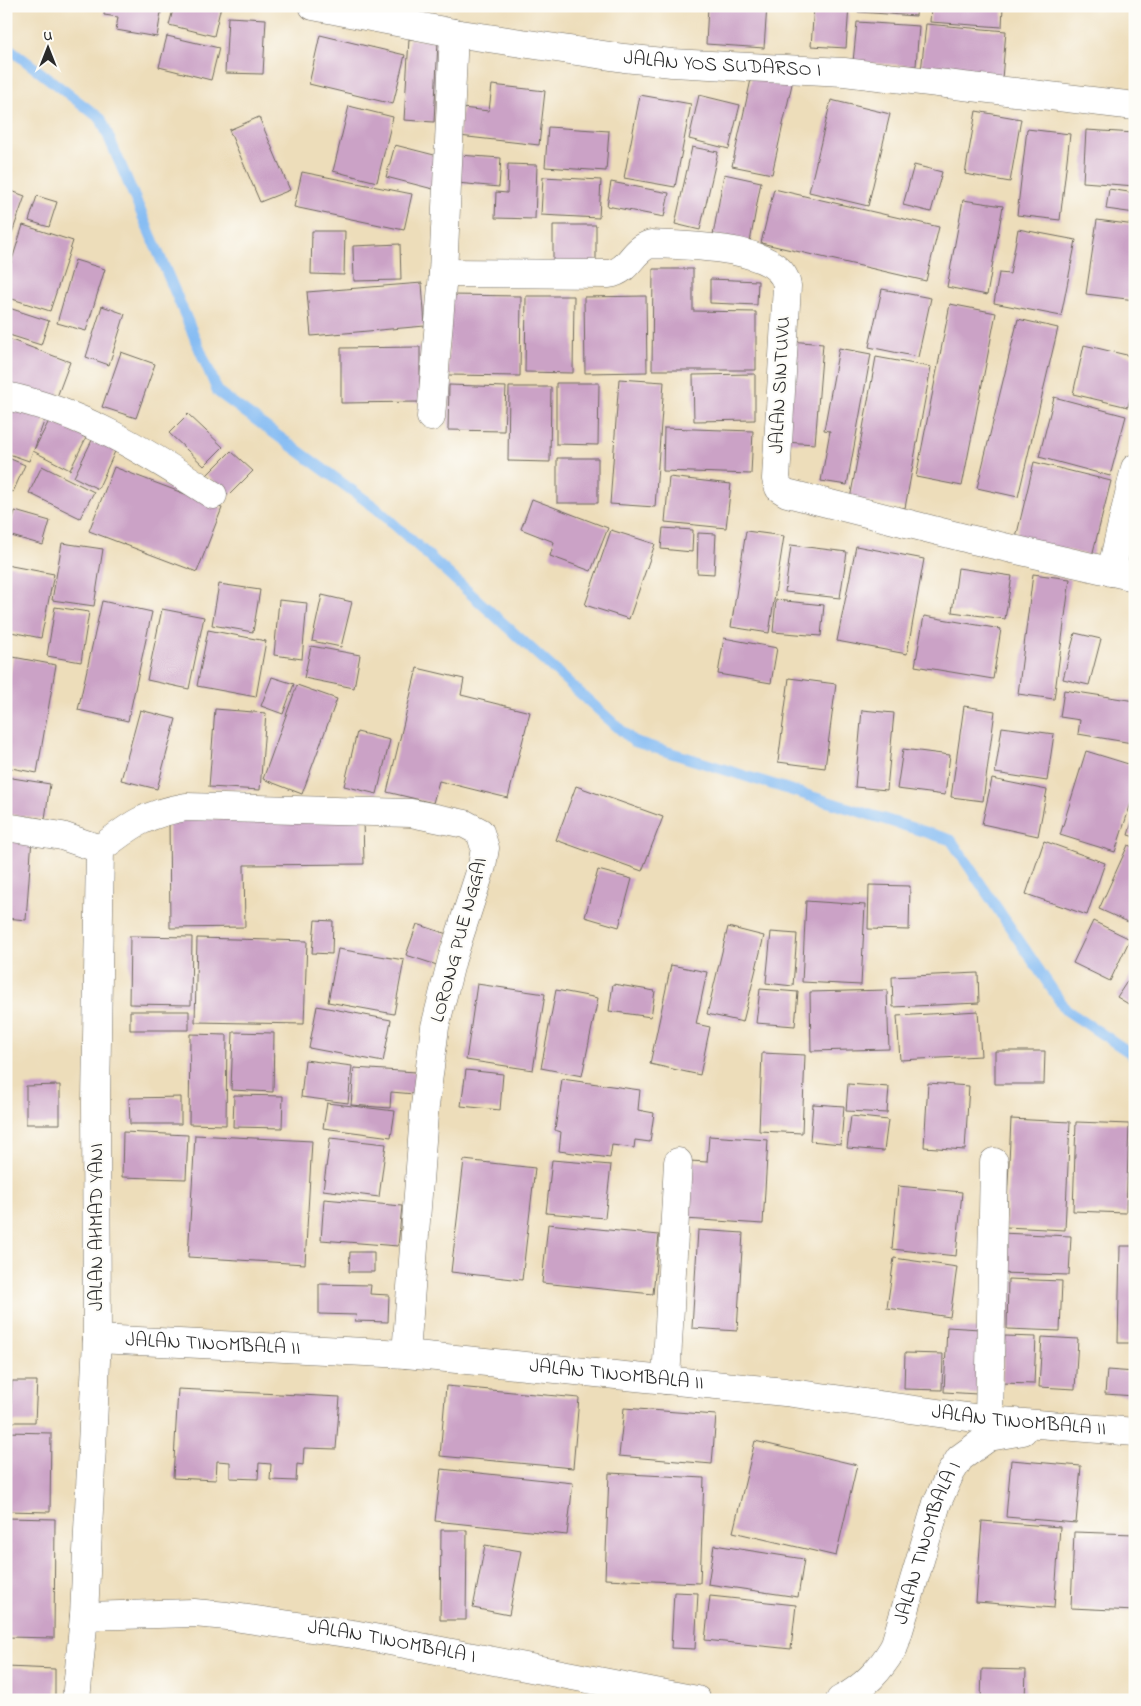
<svg xmlns="http://www.w3.org/2000/svg" width="1141" height="1706" font-family="'Indie Flower',sans-serif">
	<style>
		.lines { fill: none; stroke-linecap: round; stroke-linejoin: round }
		.stream { stroke: #84bbf3; stroke-width: 11 }
		.building { fill: #cba2c6 }
		.minor-casing { stroke: #6f695d; stroke-width: 29 }
		.minor { stroke: #fff; stroke-width: 28 }
		.labels { text-anchor: middle; dominant-baseline: central; stroke-width: 4.5; stroke-linejoin: round; paint-order: stroke }
		.street-label { font-size: 20px; fill: #2b2b2b; stroke: #fdfcf7 }
	</style>
	<rect width="100%" height="100%" fill="#fdfcf7"/>
	<filter id="ink" filterUnits="userSpaceOnUse"><feTurbulence type="fractalNoise" baseFrequency=".02" numOctaves="2"/><feDisplacementMap in="SourceGraphic" scale="10" xChannelSelector="R" yChannelSelector="G"/><feConvolveMatrix kernelMatrix="1 2 1 2 8 2 1 2 1" color-interpolation-filters="sRGB"/></filter>
	<filter id="wash" filterUnits="userSpaceOnUse"><feTurbulence type="fractalNoise" baseFrequency=".0096" numOctaves="4" result="noise"/><feDisplacementMap in="SourceGraphic" scale="20" xChannelSelector="R" yChannelSelector="G"/><feGaussianBlur stdDeviation="1.12" result="paint"/><feColorMatrix in="noise" values="0 0 0 0 0 0 0 0 0 0 0 0 0 0 0 0 0 1.4 0 .05"/><feComposite in="paint" operator="in"/></filter>
	<g filter="url(#wash)">
		<rect width="100%" height="100%" fill="#edddba"/>
		<g class="lines">
			<path class="stream" d="M6,46L101,119L218,392L376,508L633,741L951,840L1066,1010L1135,1056"/>
		</g>
		<g id="blocks">
			<path class="building" d="M105,6H162L157,37L116,30L118,17L104,15Z
				M174,6H221L214,36L169,25Z
				M708,6H767L764,48L706,44Z
				M814,6H849L846,48L811,46Z
				M858,6H917L916,16L858,12Z
				M931,6H1003L1002,27L930,22Z
				M228,17L266,19L263,74L225,73Z
				M857,22L919,26L916,66L853,62Z
				M926,24L1006,31L1002,79L921,72Z
				M320,35L405,55L393,104L309,84Z
				M167,36L219,48L211,80L159,67Z
				M409,39L438,41L434,122L404,120Z
				M752,75L792,84L772,174L732,166Z
				M492,85L545,91L539,145L459,136L462,108L489,111Z
				M640,95L691,104L675,187L624,178Z
				M699,95L740,105L729,149L689,139Z
				M831,100L890,114L868,206L809,192Z
				M349,106L393,117L377,182L333,171Z
				M976,111L1021,119L1010,182L965,174Z
				M259,117L290,190L260,202L229,130Z
				M548,127L609,131L606,171L545,167Z
				M1027,129L1070,134L1060,220L1017,215Z
				M1086,130L1135,133V186L1083,182Z
				M395,145L442,157L433,189L386,177Z
				M692,147L718,152L700,230L675,224Z
				M459,155L501,158L499,187L457,183Z
				M508,164L537,165L535,219L495,218L496,192L507,193Z
				M914,165L942,172L931,212L903,205Z
				M302,172L412,194L404,230L294,207Z
				M724,174L761,182L750,242L713,235Z
				M543,177L601,180L599,218L541,215Z
				M611,182L669,193L664,217L607,206Z
				M6,189L25,196L12,233L6,231Z
				M774,189L939,227L926,281L761,243Z
				M1109,189L1135,193V213L1106,209Z
				M37,196L57,202L49,227L29,221Z
				M963,200L1003,206L987,295L947,287Z
				M1097,220L1135,225V300L1086,294Z
				M23,225L73,241L50,311L6,297V279Z
				M553,225H596V266H553Z
				M1018,229L1076,240L1061,316L994,303L999,273L1010,274Z
				M312,231H345L344,275L311,274Z
				M400,244L401,280L354,281L353,246Z
				M75,260L105,269L86,331L57,323Z
				M653,269H693V311L756,312V370H652Z
				M710,279L758,281L757,305L710,303Z
				M422,283L425,326L311,336L307,292Z
				M882,289L931,298L918,357L869,347Z
				M449,295L521,296L520,376L448,375Z
				M526,296H574L573,373L525,372Z
				M646,296L647,372L585,373L584,297Z
				M950,304L996,313L962,486L916,477Z
				M102,306L125,314L109,365L86,357Z
				M6,307L49,321L41,345L6,334Z
				M1018,319L1058,328L1018,497L977,488Z
				M6,338L70,362L54,405L6,388Z
				M791,341L823,344L815,444L784,442Z
				M1084,345L1135,357V378L1128,407L1073,394Z
				M420,347V402L341,403V348Z
				M839,348L871,354L847,485L821,481L830,431L824,430Z
				M121,352L155,364L136,418L102,407Z
				M876,357L931,367L905,508L850,499Z
				M755,374V420L694,421L693,375Z
				M619,379L664,382L655,507L610,504Z
				M556,383H599L598,445L556,444Z
				M449,385L506,387L504,431L448,430Z
				M509,387H551L550,462L508,461Z
				M1054,397L1126,416L1110,476L1039,457Z
				M6,401L46,416L34,450L50,419L86,438L70,470L33,451L29,461L6,453Z
				M188,414L223,447L204,466L169,433Z
				M664,428L753,431L751,474L663,471Z
				M94,436L117,447L98,489L74,477Z
				M231,451L253,471L229,495L207,475Z
				M6,457L25,465L13,492L6,489Z
				M557,458H598V503H557Z
				M1034,462L1111,481L1092,556L1016,538Z
				M42,466L94,492L80,518L29,493Z
				M114,467L222,508L197,572L89,531Z
				M669,477L731,484L726,528L665,522Z
				M532,499L608,528L591,571L550,556L554,542L521,529Z
				M15,511L50,521L43,545L8,535Z
				M663,528L693,530L692,552L661,549Z
				M611,530L655,544L629,619L585,605Z
				M746,531L784,536L769,633L731,627Z
				M698,533L716,534L714,574L697,573Z
				M62,543L103,549L94,606L52,600Z
				M791,545L847,552L840,598L785,592Z
				M856,546L924,559L907,654L837,641Z
				M6,565L54,574L41,638L6,631Z
				M958,568L1012,576L1005,619L952,612Z
				M1033,574L1070,579L1054,699L1018,694Z
				M219,584L260,590L253,632L212,625Z
				M322,595L352,602L341,647L312,641Z
				M279,600L307,603L302,659L274,655Z
				M776,600L824,605L821,636L773,632Z
				M102,601L152,612L128,721L78,710Z
				M55,607L89,612L81,662L47,656Z
				M162,609L204,617L189,689L147,680Z
				M924,616L1001,629L993,679L915,666Z
				M208,630L266,641L256,697L197,686Z
				M1075,633L1101,639L1089,685L1063,679Z
				M724,638L777,648L771,683L718,674Z
				M311,646L360,655L354,688L304,678Z
				M13,657L56,665L37,773L6,767V699Z
				M417,668L464,679L461,695L530,712L508,798L439,781L433,803L387,792Z
				M272,677L294,684L283,714L261,706Z
				M789,678L836,684L825,768L778,762Z
				M297,685L337,699L302,794L263,779Z
				M1064,690L1135,701L1132,743L1078,734L1080,720L1060,717Z
				M964,706L995,711L983,801L951,797Z
				M215,709L266,713L260,790L209,787Z
				M140,710L176,719L157,789L121,780Z
				M862,710L894,713L887,790L855,787Z
				M1002,727L1054,734L1047,781L995,773Z
				M357,732L390,740L377,794L344,786Z
				M903,749L950,755L945,795L897,789Z
				M1086,751L1135,766V791L1115,852L1060,835Z
				M6,777L50,784L45,819L6,814Z
				M992,779L1047,790L1038,836L982,824Z
				M576,786L663,817L642,871L556,840Z
				M1134,815H1135V837L1128,835Z
				M363,817L364,864L244,865L245,927L170,928L169,819Z
				M6,836L32,838L26,920L6,918Z
				M1044,841L1105,863L1087,915L1026,894Z
				M1128,845L1135,848V925L1099,909Z
				M598,870L632,879L619,927L585,917Z
				M869,885L910,886L909,930L868,929Z
				M806,901L865,905L861,985L802,982Z
				M315,920L333,921L332,954L312,953Z
				M1093,921L1130,939L1110,981L1073,963Z
				M417,924L447,934L437,965L406,955Z
				M728,927L764,936L743,1022L707,1014Z
				M771,932L797,934L793,986L766,983Z
				M130,936L192,937L191,1005L129,1004Z
				M197,938L307,941L304,1024L195,1022Z
				M338,949L404,960L394,1014L328,1002Z
				M671,965L707,972L696,1024L710,1027L700,1075L650,1064Z
				M1135,969V1008L1117,997Z
				M978,973L979,1003L893,1007L892,977Z
				M477,984L545,994L533,1070L466,1060Z
				M613,984L655,991L651,1017L609,1011Z
				M760,989L798,992L795,1026L756,1023Z
				M556,990L598,998L582,1076L541,1068Z
				M887,990L889,1049L811,1051L810,992Z
				M317,1006L391,1020L383,1062L309,1048Z
				M130,1011H189V1030H130Z
				M978,1011L981,1056L900,1060L897,1016Z
				M233,1032L274,1033L273,1092L231,1090Z
				M190,1034L227,1035L226,1125L189,1124Z
				M995,1051H1045L1044,1084H995Z
				M762,1053L805,1055L802,1133L759,1131Z
				M305,1060L352,1066L348,1103L301,1097Z
				M354,1068L416,1072L414,1094L391,1092L390,1108L351,1105Z
				M466,1070L503,1074L500,1110L461,1106Z
				M562,1079L640,1090L638,1110L654,1113L650,1142L635,1140L634,1148L612,1145L610,1158L559,1151L561,1132L555,1130Z
				M928,1083L969,1086L965,1150L924,1147Z
				M848,1084L889,1087L887,1113L846,1111Z
				M60,1085V1124H26V1086Z
				M234,1095L283,1096L282,1128L233,1127Z
				M181,1097V1124H130L129,1098Z
				M327,1103L395,1111L391,1137L323,1128Z
				M813,1104L844,1106L841,1144L810,1141Z
				M851,1116L888,1120L884,1151L847,1148Z
				M1011,1119L1070,1122L1065,1230L1006,1227Z
				M1076,1122L1129,1124L1126,1213L1073,1211Z
				M123,1132L188,1135L186,1179L122,1177Z
				M195,1135L312,1141L305,1264L188,1257Z
				M709,1136L768,1140L763,1224L685,1219L689,1161L707,1162Z
				M330,1138L386,1144L379,1197L323,1190Z
				M1131,1144H1135V1182H1133Z
				M464,1160L535,1168L522,1280L451,1272Z
				M552,1160L611,1165L605,1218L546,1213Z
				M898,1186L962,1192L956,1256L892,1249Z
				M324,1199L402,1206L398,1246L321,1240Z
				M548,1224L659,1235L653,1294L542,1283Z
				M698,1230L743,1233L737,1331L692,1328Z
				M1000,1233L1071,1236L1069,1275L998,1273Z
				M1120,1246H1135V1343H1118Z
				M350,1252H374V1272H349Z
				M894,1258L957,1267L950,1317L887,1308Z
				M1008,1279L1062,1281L1060,1331L1007,1329Z
				M319,1284L371,1285L370,1294L389,1295L388,1322L355,1321L356,1315L319,1314Z
				M947,1327L980,1329L977,1394L944,1392Z
				M1005,1336L1036,1337L1034,1384L1002,1383Z
				M1042,1337L1078,1339L1075,1389L1039,1387Z
				M905,1353L943,1354L942,1390L904,1389Z
				M1107,1370L1135,1372V1396L1105,1394Z
				M12,1381H37L35,1422H10Z
				M446,1386L579,1398L573,1468L440,1456Z
				M178,1389L340,1397L336,1449L304,1448L303,1465L297,1464L296,1481L270,1480L271,1464L259,1463L258,1479L230,1478V1462L217,1461L216,1480L173,1478Z
				M624,1408L716,1415L712,1464L619,1456Z
				M6,1432L51,1433L50,1512L6,1511Z
				M755,1441L857,1465L836,1556L733,1532Z
				M1011,1460L1081,1466L1076,1523L1006,1517Z
				M441,1469L573,1483L567,1535L435,1521Z
				M609,1473L704,1478L700,1583L605,1579Z
				M6,1518L55,1519L54,1638L6,1637Z
				M982,1521L1060,1527L1054,1608L976,1602Z
				M441,1530H467L466,1620H440Z
				M1074,1532L1135,1534V1611L1071,1608Z
				M485,1545L521,1551L509,1615L473,1608Z
				M714,1545L804,1559L798,1597L708,1584Z
				M674,1592L698,1593L695,1649L671,1648Z
				M710,1596L796,1605L791,1649L705,1640Z
				M6,1667L55,1669V1697L6,1696Z
				M982,1669L1026,1670L1025,1700H981Z"/>
		</g>
	</g>
	<g filter="url(#ink)">
		<use href="#blocks" fill-opacity="0" stroke="#6f695d" stroke-width="1"/>
		<g class="lines">
			<defs>
				<g id="minor">
					<path id="s1" d="M313,6L454,33L624,58L672,63L844,72L1135,106"/>
					<path d="M443,273L609,274C630,271 632,249 651,244C683,246 781,244 787,286L776,479L779,488L787,493L969,539L1135,577"/>
					<path d="M6,396C86,413 146,452 213,495"/>
					<path d="M431,417L443,273L454,33"/>
					<path d="M1111,572L1135,468"/>
					<path d="M6,827L62,836L100,849"/>
					<path d="M100,849C132,824 146,814 186,807L411,813L465,824L480,832L485,848L482,866L452,959L435,1027L424,1114L406,1354"/>
					<path id="s2" d="M97,1339L406,1354L785,1392L989,1420L1135,1432"/>
					<path d="M666,1380L678,1162"/>
					<path d="M989,1420L994,1162"/>
					<path id="s3" d="M84,1616L194,1613L227,1616L353,1634L697,1700"/>
					<path d="M76,1700L84,1616L97,1339L96,1102L100,849"/>
					<path id="s4" d="M840,1700C865,1687 880,1670 894,1647L937,1503L950,1474L960,1458L989,1437L1023,1431"/>
				</g>
			</defs>
			<use href="#minor" class="minor-casing"/>
			<use href="#minor" class="minor"/>
		</g>
	</g>
	<g class="labels">
		<g class="street-label">
			<text stroke="none"><textPath href="#s1" startOffset="414">JALAN YOS SUDARSO I</textPath></text>
			<text transform="translate(781 385) rotate(-87)">JALAN SINTUVU</text>
			<text transform="translate(460 940) rotate(-75)">LORONG PUE NGGAI</text>
			<text transform="translate(97 1227) rotate(-90)">JALAN AHMAD YANI</text>
			<text stroke="none"><textPath href="#s2" startOffset="116">JALAN TINOMBALA II</textPath></text>
			<text stroke="none"><textPath href="#s2" startOffset="521">JALAN TINOMBALA II</textPath></text>
			<text stroke="none"><textPath href="#s2" startOffset="926">JALAN TINOMBALA II</textPath></text>
			<text stroke="none"><textPath href="#s4" startOffset="186">JALAN TINOMBALA I</textPath></text>
			<text stroke="none"><textPath href="#s3" startOffset="310">JALAN TINOMBALA I</textPath></text>
		</g>
	</g>
	<rect width="1141" height="1706" fill="none" stroke="#fdfcf7" stroke-width="25"/>
	<g transform="translate(48 48)" stroke="#fdfcf7" stroke-width="4" paint-order="stroke">
	<path d="M0-4L9 19L0 12L-9 19Z" fill="#2b2b2b"/>
	<text y="-8" font-size="14" font-weight="bold" text-anchor="middle" fill="#2b2b2b">U</text>
	</g>
</svg>
